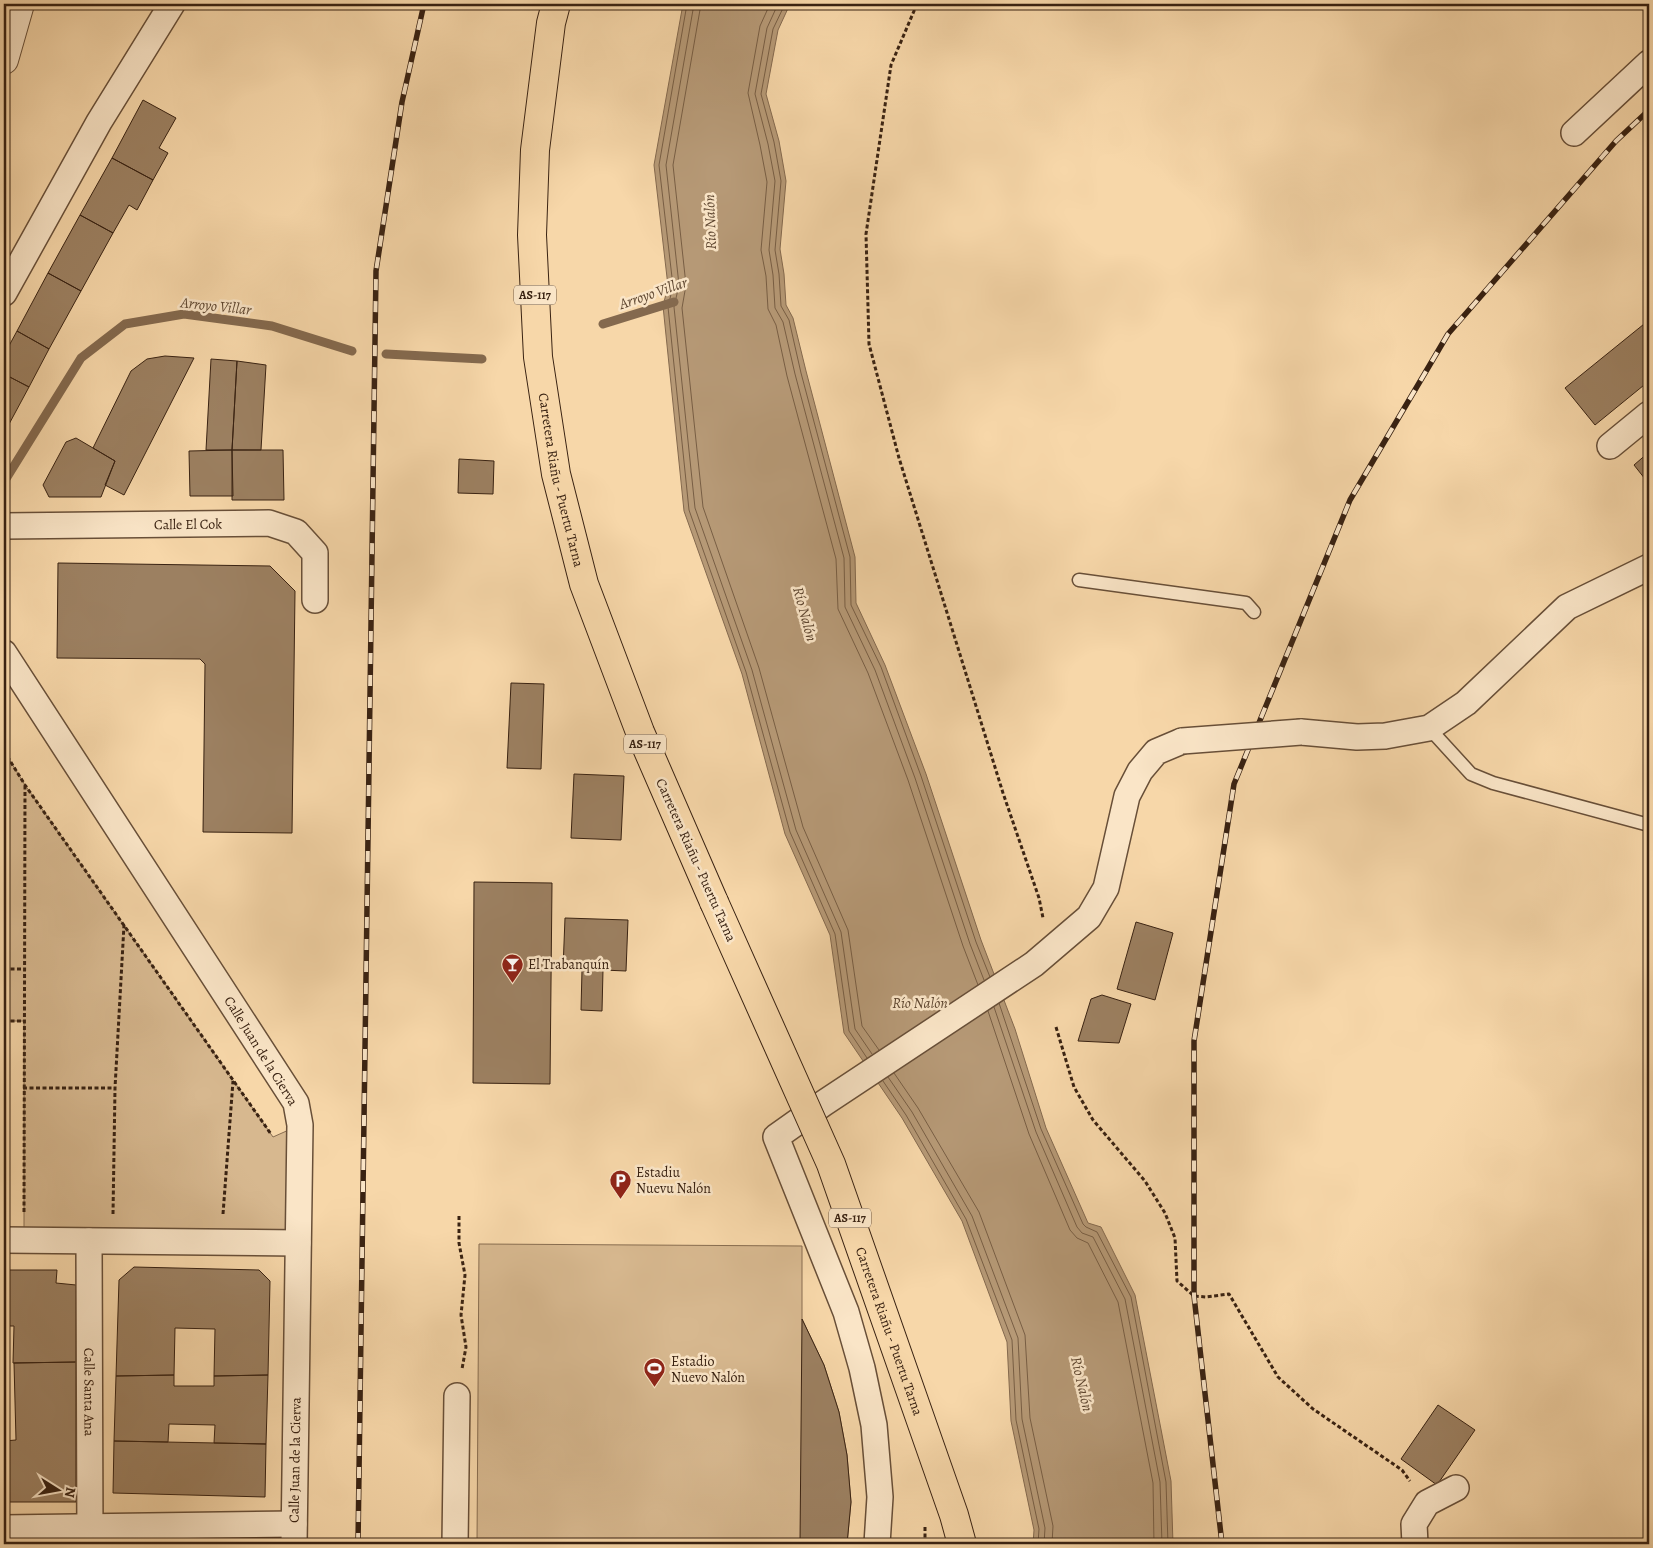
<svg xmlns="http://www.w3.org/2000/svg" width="1653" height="1548" font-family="Alegreya,serif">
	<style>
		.green { fill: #d7b88f; stroke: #886d50 }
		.water { fill: #b69976; stroke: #84694e }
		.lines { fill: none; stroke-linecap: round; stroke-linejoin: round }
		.shore { stroke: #785e44; stroke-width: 1 }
		.stream { stroke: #84694e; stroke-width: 9 }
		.building { fill: #9c8061; stroke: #392212 }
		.service-casing { stroke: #684f38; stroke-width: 15 }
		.minor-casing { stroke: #684f38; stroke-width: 28 }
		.tertiary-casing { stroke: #684f38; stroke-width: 30 }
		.primary-casing { stroke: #392212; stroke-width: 30 }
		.path { stroke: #392212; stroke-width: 3; stroke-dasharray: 4 2.5; stroke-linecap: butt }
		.service { stroke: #fae5c7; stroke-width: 12 }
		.minor { stroke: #fae5c7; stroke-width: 25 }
		.tertiary { stroke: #fae5c7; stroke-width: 28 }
		.primary { stroke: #f7d7a9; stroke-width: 28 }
		.rail-casing { stroke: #392212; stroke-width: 5.5 }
		.rail { stroke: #fae5c7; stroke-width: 4; stroke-dasharray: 11; stroke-linecap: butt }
		.minor-bridge-casing { stroke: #684f38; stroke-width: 28; stroke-linecap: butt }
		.primary-bridge-casing { stroke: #392212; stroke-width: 30; stroke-linecap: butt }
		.minor-bridge { stroke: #fae5c7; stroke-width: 25 }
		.primary-bridge { stroke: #f7d7a9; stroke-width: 28 }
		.labels { text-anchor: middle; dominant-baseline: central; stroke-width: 5; stroke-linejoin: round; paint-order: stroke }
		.shield { fill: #fae5c7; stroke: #735c48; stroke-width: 1 }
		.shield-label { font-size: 12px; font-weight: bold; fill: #392212 }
		.street-label { font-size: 14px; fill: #392212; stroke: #fae5c7 }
		.poi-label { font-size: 14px; fill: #392212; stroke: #fae5c7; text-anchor: start }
		.water-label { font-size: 15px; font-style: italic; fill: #5e4630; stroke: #fae5c7 }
	</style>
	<rect width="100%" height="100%" fill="#f7d7a9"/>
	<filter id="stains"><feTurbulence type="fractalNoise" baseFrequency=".004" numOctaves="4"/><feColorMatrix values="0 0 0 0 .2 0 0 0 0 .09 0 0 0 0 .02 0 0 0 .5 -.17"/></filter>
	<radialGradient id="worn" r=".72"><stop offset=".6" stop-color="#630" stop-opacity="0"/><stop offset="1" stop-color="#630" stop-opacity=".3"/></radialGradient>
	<path class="green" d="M4,751L25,785L273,1137L300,1125L298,1243L24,1240V1021H4Z
		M479,1244L802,1246V1319L824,1365L839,1412L847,1455L851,1502L847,1544H477Z"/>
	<path class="water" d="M683,4H790L778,30L766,94L779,141L786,181L780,249L784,274L786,305L793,318L806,371L855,557L856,603L885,665L926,774L981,940L1015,1029L1046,1128L1088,1223L1101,1227L1135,1295L1171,1481L1173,1544H1033L1034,1530L1011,1421L1007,1342L962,1221L902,1118L844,1033L830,935L785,834L742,674L684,511L663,306L668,286L654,165Z"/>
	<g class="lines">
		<path class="shore" d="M687,4L659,165L673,286L668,307L689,510L746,672L790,832L835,934L849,1031L867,1058
			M694,4L666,165L679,285L674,307L695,508L752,670L796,830L841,932L855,1029L872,1054
			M701,4L673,165L686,285L682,308L703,507L759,668L803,827L848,930L862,1026L879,1050
			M770,4L760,26L748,93L760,145L767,182L761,250L766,276L768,309L776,325L787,376L836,559L838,609L868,673L908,780L963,946L978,985
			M778,4L767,28L755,94L768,144L775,181L769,250L773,275L775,308L783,322L795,374L844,558L845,607L875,670L915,778L970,944L984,980
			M785,4L773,29L761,94L774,142L781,181L775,250L779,274L781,306L789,320L801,373L850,557L851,605L881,667L921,776L976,942L990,977
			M999,1003L1041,1129L1083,1224L1086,1227L1097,1232L1131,1297L1166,1482L1168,1544
			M994,1007L1036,1132L1077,1227L1082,1233L1093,1237L1125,1299L1160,1482L1162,1544
			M988,1011L1029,1134L1070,1230L1077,1238L1088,1243L1118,1302L1153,1483L1154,1544
			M894,1073L918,1108L979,1212L1025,1335L1030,1418L1053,1526L1052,1544
			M888,1077L912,1112L972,1216L1018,1338L1022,1419L1045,1528L1044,1544
			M883,1081L906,1115L966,1219L1012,1340L1016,1420L1039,1529L1038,1544"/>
		<path class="stream" d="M603,324L674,302
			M386,354L482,359
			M4,482L81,358L125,324L184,314L272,326L352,351"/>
	</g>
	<path class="building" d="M143,100L176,118L159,148L168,153L153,180L112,158Z
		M112,158L153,180L137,210L129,205L113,233L80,215Z
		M80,215L113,233L81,291L48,273Z
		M48,273L81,291L49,349L17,331Z
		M1649,320V381L1595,425L1565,388Z
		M17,331L49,349L29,387L4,374V355Z
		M165,356L194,358L124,495L105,485L115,461L93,448L131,371L147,359Z
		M211,359L237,361L232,450H206Z
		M237,361L266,365L261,450H232Z
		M4,374L29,387L8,426L4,423Z
		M76,438L115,461L101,497H49L43,485L66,442Z
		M232,450L233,496H190L189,451Z
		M232,450H283L284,500H232Z
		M1649,452V484L1634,465Z
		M459,459L494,461L493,494L458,493Z
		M58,563L270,566L295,591L292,833L203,832L205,664L200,659L57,658Z
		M511,683L544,684L541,769L507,768Z
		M574,774L624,776L621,840L571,838Z
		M474,882L552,883L550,1084L473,1083Z
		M565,918L628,920L626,971L603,970L602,1011L581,1010L582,970L563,969Z
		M1136,922L1173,933L1155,1000L1117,989Z
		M1102,995L1131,1004L1119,1043L1078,1041L1091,999Z
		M134,1267L259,1270L270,1281L268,1375L214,1376L215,1329L175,1328L174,1375L116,1376L119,1280Z
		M4,1270H57L56,1283L76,1285V1362L13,1363L14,1326H4Z
		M802,1319L824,1365L839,1412L847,1455L851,1502L847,1544H800Z
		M76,1362V1502H4V1441L16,1440L14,1363Z
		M174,1375V1386H214V1376L268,1375L266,1444L214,1443L215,1425L169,1424L168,1442L114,1441L116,1376Z
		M1438,1405L1475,1430L1437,1485L1401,1459Z
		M114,1441L266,1444L265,1497L113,1493Z"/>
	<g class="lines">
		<defs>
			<path id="service" d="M1079,580L1232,601L1246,603L1254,612
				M1429,728L1471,774L1493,783L1649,825"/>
			<g id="minor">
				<path d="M1574,133L1649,63"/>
				<path d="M4,293L99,122L172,4"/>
				<path d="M1610,446L1649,414"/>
				<path id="s1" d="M4,526L269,523L296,532L315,553V600"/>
				<path d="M4,653L296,1103L300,1125L294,1544"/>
				<path d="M1301,732L1357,737L1385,736L1429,728L1466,703L1567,607L1649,567"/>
				<path d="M4,1240L298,1243"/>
				<path id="s2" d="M89,1241L90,1544"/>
				<path d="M4,1528L294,1524"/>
				<path d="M455,1544L457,1396"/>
				<path d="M877,1544L880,1497L874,1425L862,1368L846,1312L776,1137L824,1103L1034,964L1089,917L1106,888L1127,796L1140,771L1156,752L1182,741"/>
				<path d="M1415,1544L1414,1524L1427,1503L1456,1488"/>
			</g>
			<path id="tertiary" d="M4,60L20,4"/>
			<g id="primary">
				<path id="s3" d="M556,4L551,23L535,150L532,235L538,357L556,474L584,584L640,732L714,902"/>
			</g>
		</defs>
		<use href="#service" class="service-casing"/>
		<use href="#minor" class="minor-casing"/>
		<use href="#tertiary" class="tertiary-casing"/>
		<use href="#primary" class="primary-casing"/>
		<path class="path" d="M917,4L891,65L866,234L869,344L899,458L1003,793L1039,898L1043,918
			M4,751L25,785L271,1134
			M4,969H24
			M4,1021H24
			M1056,1027L1074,1087L1093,1120L1145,1181L1165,1213L1175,1238L1177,1281L1194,1296L1206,1297L1229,1294L1278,1377L1313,1409L1402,1470L1410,1481
			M23,1088H115
			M24,1212L25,786
			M113,1214L115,1088L124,925
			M223,1214L233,1081
			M459,1216V1243L465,1275L461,1315L466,1347L462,1369
			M925,1527V1544"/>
		<use href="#service" class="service"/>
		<use href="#minor" class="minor"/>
		<use href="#tertiary" class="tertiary"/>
		<use href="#primary" class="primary"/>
		<defs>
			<path id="rail" d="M358,1544L376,271L402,102L424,4
				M1222,1544L1194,1296V1041L1234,784L1350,500L1448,334L1616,141L1649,110"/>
		</defs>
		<use href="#rail" class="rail-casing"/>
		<use href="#rail" class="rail"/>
		<defs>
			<path id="minor-bridge" d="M1182,741L1301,732"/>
			<g id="primary-bridge">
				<path id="s4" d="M714,902L831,1164L954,1515L962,1544"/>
			</g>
		</defs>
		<use href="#minor-bridge" class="minor-bridge-casing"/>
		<use href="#primary-bridge" class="primary-bridge-casing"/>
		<use href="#minor-bridge" class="minor-bridge"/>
		<use href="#primary-bridge" class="primary-bridge"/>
	</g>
	<defs>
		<symbol id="bar-pin" viewBox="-11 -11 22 30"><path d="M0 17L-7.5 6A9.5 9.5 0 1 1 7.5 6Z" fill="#8f2418" stroke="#fae5c7"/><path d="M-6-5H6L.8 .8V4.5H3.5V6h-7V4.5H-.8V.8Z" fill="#fff"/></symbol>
		<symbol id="parking-pin" viewBox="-11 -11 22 30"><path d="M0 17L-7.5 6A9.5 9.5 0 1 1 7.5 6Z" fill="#8f2418" stroke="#fae5c7"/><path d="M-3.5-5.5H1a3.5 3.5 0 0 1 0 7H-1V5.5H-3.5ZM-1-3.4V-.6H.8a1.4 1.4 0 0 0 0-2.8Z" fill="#fff"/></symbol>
		<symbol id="stadium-pin" viewBox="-11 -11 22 30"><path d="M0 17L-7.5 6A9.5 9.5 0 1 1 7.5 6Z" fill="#8f2418" stroke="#fae5c7"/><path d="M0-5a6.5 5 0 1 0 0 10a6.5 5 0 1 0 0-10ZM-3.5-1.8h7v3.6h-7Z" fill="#fff"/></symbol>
	</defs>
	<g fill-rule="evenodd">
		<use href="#bar-pin" x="500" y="952" width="25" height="34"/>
		<use href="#parking-pin" x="608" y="1168" width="25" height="34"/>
		<use href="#stadium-pin" x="642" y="1356" width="25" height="34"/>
	</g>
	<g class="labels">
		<g class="shield">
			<rect x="514" y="285.5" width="42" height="19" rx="4"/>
			<rect x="624" y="734.5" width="42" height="19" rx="4"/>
			<rect x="829" y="1208.5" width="42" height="19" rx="4"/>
		</g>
		<g class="shield-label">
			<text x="535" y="295">AS-117</text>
			<text x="645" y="744">AS-117</text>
			<text x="850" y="1218">AS-117</text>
		</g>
		<g class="street-label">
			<text stroke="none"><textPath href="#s3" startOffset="480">Carretera Riañu - Puertu Tarna</textPath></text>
			<text stroke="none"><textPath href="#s1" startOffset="184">Calle El Cok</textPath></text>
			<text transform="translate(696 860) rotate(66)">Carretera Riañu - Puertu Tarna</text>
			<text transform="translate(261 1051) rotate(58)">Calle Juan de la Cierva</text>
			<text stroke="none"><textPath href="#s4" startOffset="464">Carretera Riañu - Puertu Tarna</textPath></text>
			<text stroke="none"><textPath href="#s2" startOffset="151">Calle Santa Ana</textPath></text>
			<text transform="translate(295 1460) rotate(-89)">Calle Juan de la Cierva</text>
		</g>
		<g class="poi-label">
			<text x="528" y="964">El Trabanquín</text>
			<text x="636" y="1172">Estadiu<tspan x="636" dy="16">Nuevu Nalón</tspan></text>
			<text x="671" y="1361">Estadio<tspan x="671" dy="16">Nuevo Nalón</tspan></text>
		</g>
		<g class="water-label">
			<text transform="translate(710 222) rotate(-92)">Río Nalón</text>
			<text transform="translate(653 293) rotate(-19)">Arroyo Villar</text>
			<text transform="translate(216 306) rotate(6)">Arroyo Villar</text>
			<text transform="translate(805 614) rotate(75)">Río Nalón</text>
			<text x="920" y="1003">Río Nalón</text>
			<text transform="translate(1082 1384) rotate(77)">Río Nalón</text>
		</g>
	</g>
	<rect width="1653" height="1548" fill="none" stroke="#f7d7a9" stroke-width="20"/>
	<rect x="5" y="5" width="1643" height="1538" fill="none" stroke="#392212" stroke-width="2.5"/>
	<rect x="10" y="10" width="1633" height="1528" fill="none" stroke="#392212"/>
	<g transform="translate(58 1490) rotate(101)" stroke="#fae5c7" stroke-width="4" paint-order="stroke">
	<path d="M0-4L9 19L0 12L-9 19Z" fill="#392212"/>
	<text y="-8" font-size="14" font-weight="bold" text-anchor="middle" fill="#392212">N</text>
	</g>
	<rect width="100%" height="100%" filter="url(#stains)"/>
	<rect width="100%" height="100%" fill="url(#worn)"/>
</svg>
